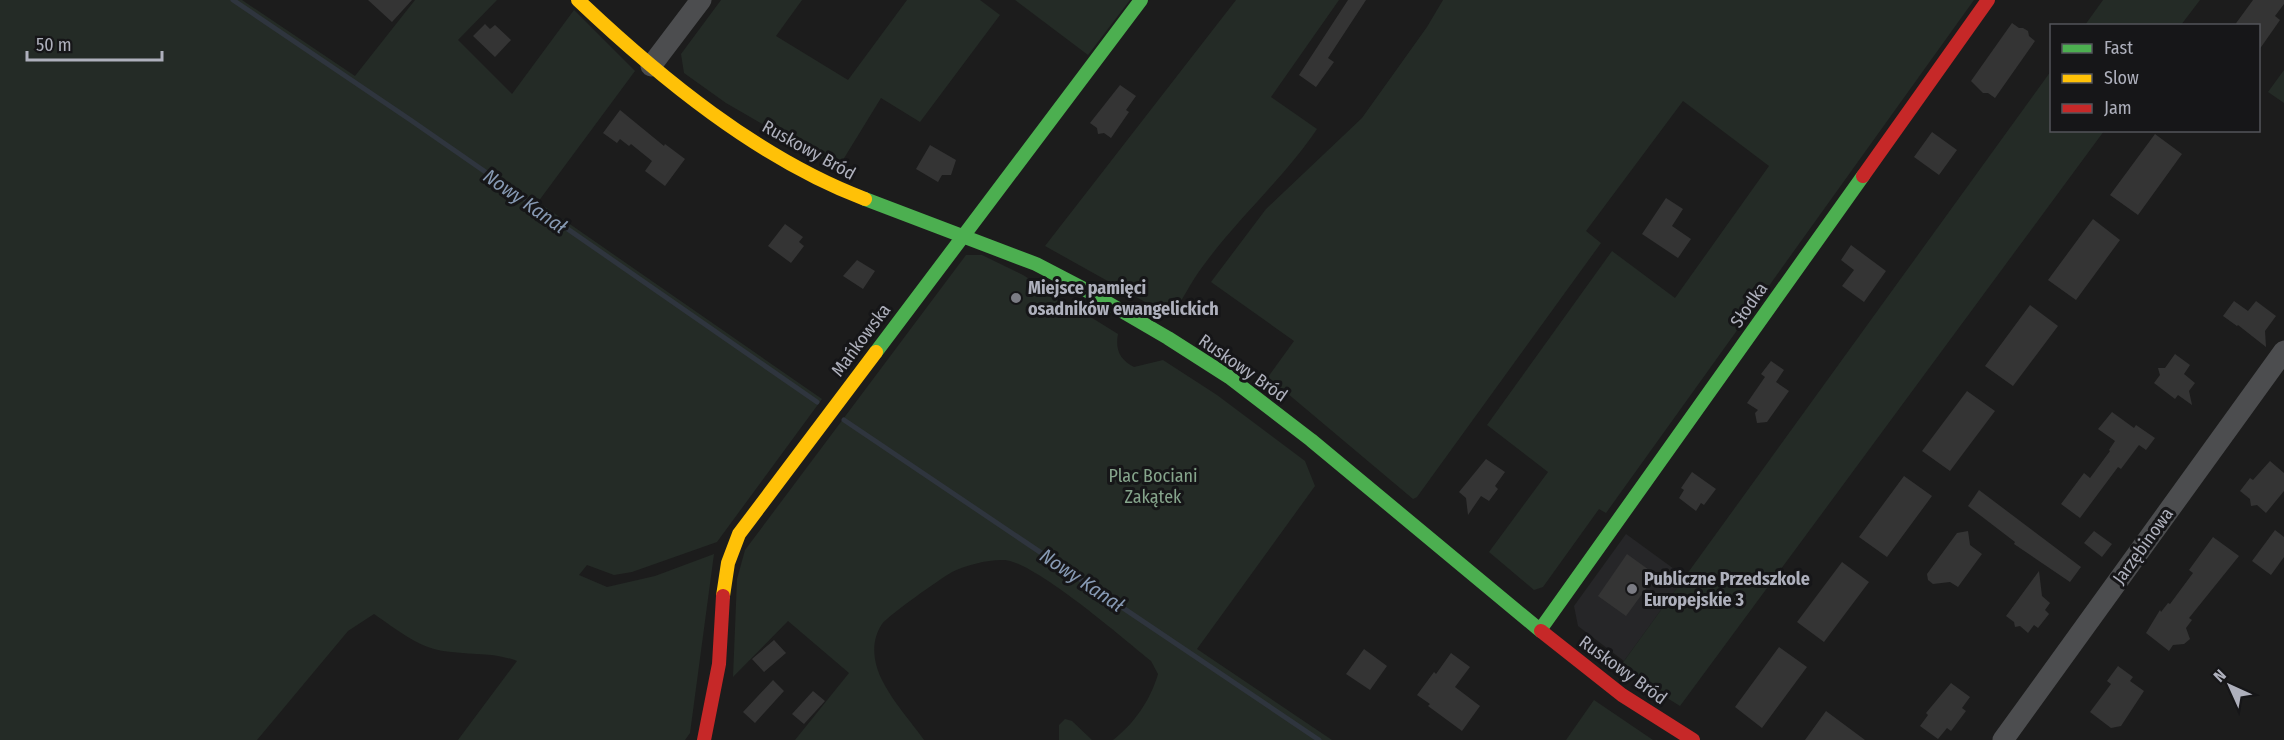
<svg xmlns="http://www.w3.org/2000/svg" width="2284" height="740" font-family="'Fira Sans Condensed',sans-serif">
	<style>
		.built { fill: #262628 }
		.green { fill: #242b26 }
		.lines { fill: none; stroke-linecap: round; stroke-linejoin: round }
		.stream { stroke: #2f353e; stroke-width: 5 }
		.building { fill: #343434 }
		.street { stroke: #4c4d4f; stroke-width: 21 }
		.fast { stroke: #4caf50; stroke-width: 14 }
		.slow { stroke: #ffc107; stroke-width: 14 }
		.jam { stroke: #c62828; stroke-width: 14 }
		.poi-dot { fill: #7b7c84; stroke: #161618; stroke-width: 2 }
		.labels { text-anchor: middle; dominant-baseline: central; stroke-width: 6; stroke-linejoin: round; paint-order: stroke }
		.street-label { font-size: 18px; fill: #aeb0bc; stroke: #161618 }
		.poi-label { font-size: 18px; font-weight: bold; fill: #aeb0bc; stroke: #161618; text-anchor: start }
		.park-label { font-size: 18px; fill: #86a58c; stroke: #161618 }
		.water-label { font-size: 20px; font-style: italic; fill: #879ab4; stroke: #161618 }
	</style>
	<rect width="100%" height="100%" fill="#1c1c1c"/>
	<path class="built" d="M1626,534L1685,577L1624,661L1578,626L1574,606Z"/>
	<path class="green" d="M0,0H242L355,76L415,0H497L458,40L512,94L574,10L635,71L538,202L822,399L717,542L632,572L614,575L587,565L579,575L607,587L655,576L714,554L690,733L685,740H458L517,661C494,652 468,655 443,651C417,647 395,628 374,614L348,631L257,740H0Z
		M721,0H802L776,36L848,80L907,0H980L1000,15L920,122L881,98L838,168L726,103L684,73L681,54Z
		M1015,0H1130L1088,55Z
		M1236,0H1339L1271,97L1317,129C1284,178 1238,218 1203,266C1191,282 1182,300 1172,317L1045,246Z
		M1443,0H1974L1606,513L1599,509L1543,587L1534,590L1489,552L1548,472L1487,425L1612,251L1675,298L1769,166L1683,101L1586,231L1601,243L1417,497L1413,499L1268,377L1294,341L1211,282L1266,209L1362,118L1427,27Z
		M2103,0H2200L2181,25H2085Z
		M2284,70V103L2268,92Z
		M2051,71L2052,130L2104,131L1680,706L1619,668Z
		M966,255H982L1023,275L1118,334C1115,350 1120,360 1134,367L1163,360L1217,395L1305,461L1315,486L1197,649L1332,740H1113C1134,724 1151,699 1158,674L1151,661C1124,639 1036,563 1005,560C990,559 965,565 952,572C940,579 890,614 882,624C875,634 873,647 875,659C879,687 908,717 924,740H795L849,673L788,621L733,677L737,579L745,550Z
		M1594,700L1653,740H1566Z
		M1065,719L1072,721L1092,740H1059V725Z"/>
	<g class="lines">
		<path class="stream" d="M233,0L412,121L817,402
			M844,420L1319,740"/>
	</g>
	<path class="building" d="M368,0H412L392,22Z
		M1348,0H1366L1328,58L1334,62L1316,87L1299,75Z
		M2253,0H2284V4L2275,16L2280,20L2259,50V26H2234Z
		M2012,23L2019,28H2023L2028,31L2029,36L2035,41L1995,98L1988,93H1983L1971,81Z
		M485,24L490,29L495,25L511,40L495,57L473,36Z
		M1120,85L1136,96L1126,110L1129,112L1111,138L1104,133L1098,134L1097,128L1090,123Z
		M620,110L664,146L665,144L685,159L665,186L645,171L652,161L631,144L629,146L620,139L617,143L603,133Z
		M1932,132L1957,150L1939,175L1914,157Z
		M2155,134L2182,154L2138,215L2110,195Z
		M930,145L956,160L951,175H942L938,182L916,169Z
		M1666,198L1683,209L1672,226L1691,239L1678,258L1642,234Z
		M2093,219L2120,240L2076,300L2048,280Z
		M785,224L803,237L799,242L804,246L791,263L768,246Z
		M1851,245L1886,271L1864,302L1842,286L1854,270L1841,260Z
		M857,260L875,271L863,289L843,276Z
		M2234,301L2248,311L2256,301L2276,316L2265,331L2266,347L2238,325L2237,326L2223,316Z
		M2030,305L2058,326L2013,386L1985,366Z
		M2175,354L2190,365L2184,374L2195,383L2189,391L2192,405L2178,395L2175,399L2154,383L2160,375L2158,368H2165Z
		M1771,361L1784,370L1776,382L1789,391L1767,422L1757,423L1755,413L1758,410L1747,403L1765,377L1761,374Z
		M1967,391L1995,411L1950,471L1922,451Z
		M2112,412L2134,428L2136,425L2155,438L2146,450L2139,445L2121,469L2118,467L2080,518L2061,504L2084,473L2090,478L2110,451L2109,450L2115,441L2098,429Z
		M1486,459L1505,472L1495,486L1498,489L1489,501L1481,496L1468,515L1466,498L1459,492Z
		M2270,461L2284,473V491L2266,513L2257,505L2251,506L2250,499L2240,491L2250,478L2253,480Z
		M1692,472L1716,489L1704,505L1701,503L1696,511L1679,498L1684,490L1681,488Z
		M1904,476L1932,496L1887,557L1859,537Z
		M1979,490L2081,567L2070,582L2014,544L2015,542L1968,506Z
		M2275,530L2284,537V557L2271,575L2252,561Z
		M1968,531L1970,545L1982,554L1958,587L1950,582L1933,584L1928,580L1927,574L1957,533Z
		M2094,531L2112,544L2102,557L2084,543Z
		M2213,537L2239,556L2189,618L2192,620L2186,628L2190,639L2184,644L2173,645L2169,651L2146,633L2160,610L2161,612L2168,603L2170,604L2193,573L2189,570Z
		M1627,554L1656,575L1626,616L1598,596Z
		M1842,562L1869,582L1824,642L1797,622Z
		M2039,571L2042,596L2050,603L2045,610L2049,614L2038,628L2034,625L2028,633L2020,626L2015,627L2014,622L2006,616Z
		M774,640L786,653L764,672L752,659Z
		M1779,647L1807,667L1762,728L1735,707Z
		M1364,649L1387,666L1370,690L1346,674Z
		M1451,653L1470,667L1455,687L1480,706L1462,731L1428,706L1430,704L1417,695L1434,672L1436,674Z
		M2118,666L2133,677L2130,681L2144,691L2121,726L2111,728L2090,712L2111,684L2107,681Z
		M773,680L784,691L755,723L743,712Z
		M1951,683L1970,697L1962,708L1966,711L1951,731L1947,728L1938,739L1920,726L1928,715L1926,713Z
		M813,691L825,701L804,724L792,714Z
		M1826,711L1865,740H1805Z"/>
	<g class="lines">
		<path class="street" d="M651,66L701,0
			M2003,740L2284,351"/>
		<path class="fast" d="M865,199L1036,264L1084,289L1168,338L1229,377L1311,440L1541,631
			M876,352L1141,0
			M1540,630L1863,176"/>
		<path class="slow" d="M578,0C659,77 759,159 865,199
			M723,596L728,563L739,534L876,352"/>
		<path class="jam" d="M1863,176L1988,0
			M1541,631L1622,695L1693,740
			M704,740L719,664L723,596"/>
	</g>
	<g class="poi-dot">
		<circle cx="1016" cy="298" r="6"/>
		<circle cx="1632" cy="589" r="6"/>
	</g>
	<g class="labels">
		<g class="street-label">
			<text transform="translate(809 150) rotate(29)">Ruskowy Bród</text>
			<text transform="translate(1749 305) rotate(-55)">Słodka</text>
			<text transform="translate(861 340) rotate(-53)">Mańkowska</text>
			<text transform="translate(1243 368) rotate(35)">Ruskowy Bród</text>
			<text transform="translate(2143 546) rotate(-54)">Jarzębinowa</text>
			<text transform="translate(1623 670) rotate(36)">Ruskowy Bród</text>
		</g>
		<g class="poi-label">
			<text x="1028" y="288">Miejsce pamięci<tspan x="1028" dy="21">osadników ewangelickich</tspan></text>
			<text x="1644" y="579">Publiczne Przedszkole<tspan x="1644" dy="21">Europejskie 3</tspan></text>
		</g>
		<g class="park-label">
			<text x="1153" y="476">Plac Bociani<tspan x="1153" dy="21">Zakątek</tspan></text>
		</g>
		<g class="water-label">
			<text transform="translate(525 201) rotate(35)">Nowy Kanał</text>
			<text transform="translate(1082 580) rotate(34)">Nowy Kanał</text>
		</g>
	</g>
	<rect x="2050" y="24" width="210" height="108" fill="#161618" stroke="#53545a" stroke-width="1.5"/>
	<rect x="2062" y="44" width="30" height="9" fill="#4caf50" stroke="#53545a" stroke-width="1.5"/>
	<text x="2104" y="54" font-size="18" fill="#aeb0bc">Fast</text>
	<rect x="2062" y="74" width="30" height="9" fill="#ffc107" stroke="#53545a" stroke-width="1.5"/>
	<text x="2104" y="84" font-size="18" fill="#aeb0bc">Slow</text>
	<rect x="2062" y="104" width="30" height="9" fill="#c62828" stroke="#53545a" stroke-width="1.5"/>
	<text x="2104" y="114" font-size="18" fill="#aeb0bc">Jam</text>
	<g transform="translate(2230 686) rotate(315)" stroke="#161618" stroke-width="4.5" paint-order="stroke">
	<path d="M0-4.5L10 22L0 15L-10 22Z" fill="#aeb0bc"/>
	<text y="-9" font-size="16" font-weight="bold" text-anchor="middle" fill="#aeb0bc">N</text>
	</g>
	<path d="M27 51v9h135v-9" fill="none" stroke="#aeb0bc" stroke-width="3"/>
	<text x="36" y="51" font-size="18" fill="#aeb0bc" stroke="#161618" stroke-width="4.5" paint-order="stroke">50 m</text>
</svg>
